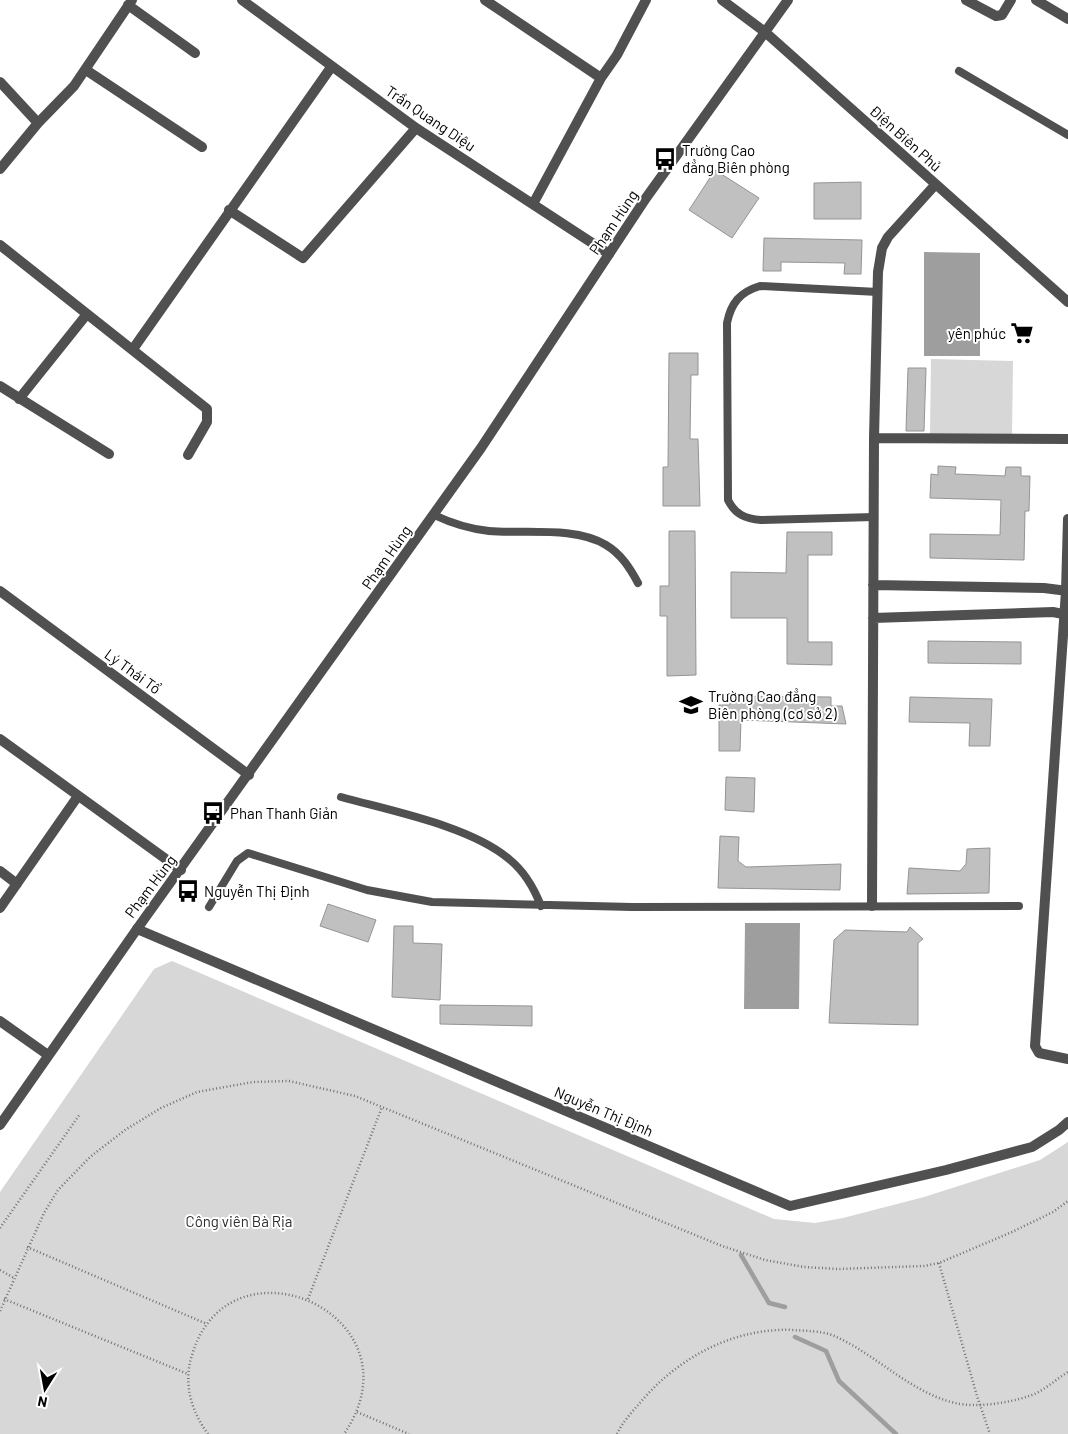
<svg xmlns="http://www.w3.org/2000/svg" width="1068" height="1434" font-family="Barlow,sans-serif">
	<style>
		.green { fill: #d7d7d7 }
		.water { fill: #9e9e9e }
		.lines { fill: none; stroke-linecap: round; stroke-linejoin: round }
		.stream { stroke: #9e9e9e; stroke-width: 4.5 }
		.building { fill: #c0c0c0; stroke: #949494 }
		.path { stroke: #727272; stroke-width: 2.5; stroke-dasharray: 1 2.5; stroke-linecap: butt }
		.service { stroke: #505050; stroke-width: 8 }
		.minor { stroke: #505050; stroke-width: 10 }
		.tertiary { stroke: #505050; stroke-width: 10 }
		.labels { text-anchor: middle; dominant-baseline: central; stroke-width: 4; stroke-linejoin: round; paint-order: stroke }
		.street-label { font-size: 15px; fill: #000; stroke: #fff }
		.poi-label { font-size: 15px; fill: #000; stroke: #fff; text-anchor: start }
		.park-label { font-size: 15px; fill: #2e2e2e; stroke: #fff }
	</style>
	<rect width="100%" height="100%" fill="#fff"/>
	<path class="green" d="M931,359L1013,361L1012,436L930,434Z
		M172,961L774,1219L815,1223L843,1218L924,1197L1040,1160L1068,1142V1434H0V1192L154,969Z"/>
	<path class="water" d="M924,252L980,253V356H924Z
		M745,923H800L799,1009H744Z"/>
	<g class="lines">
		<path class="stream" d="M741,1255L769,1303L785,1307
			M795,1337L826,1351L839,1381L896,1434"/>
	</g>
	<path class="building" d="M715,170L759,198L732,238L689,210Z
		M861,182V219H814V183Z
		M764,238L862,240L861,274H844L845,263L781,262V271H763Z
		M669,353H698V375H691L690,439H698L700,506H663V467H668Z
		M908,368H926L924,431H906Z
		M938,466L956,467L955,474L1005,476L1006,467H1021V476H1030L1029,511H1025L1024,560L930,558V534L1000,535L1001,500L930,498L931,474L938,475Z
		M669,531H695L696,675L667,676V616H660V586H669Z
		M787,532H832V555H808V642H832V665L787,664V618H731V572L786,573Z
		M928,641L1021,642V664L928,663Z
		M729,696L831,697V706H842L846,724L741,720L740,751H719V705H730Z
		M910,697L992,699L990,746H969L970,723L909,722Z
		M726,777L755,778L754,812L725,810Z
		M720,836L739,837L738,861L746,867L841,864L840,890L718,888Z
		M990,848L989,893L907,894L909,868L960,871L966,864L967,849Z
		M328,904L376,920L368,942L320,926Z
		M394,926H413V943L442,944L440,1000L392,997Z
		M910,927L923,939L918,943V1025L829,1023L834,940L845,930L907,932Z
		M440,1005L532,1006V1026L440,1024Z"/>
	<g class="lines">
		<path class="path" d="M0,1228L80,1114
			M27,1247L207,1324
			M939,1263L977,1396L990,1434
			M0,1270L14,1278
			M4,1299L188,1374
			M308,1299L382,1107
			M0,1311L44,1213L58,1190L90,1157L125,1130L161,1108L197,1092L253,1082L289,1081L355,1096L722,1246L765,1260L804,1267L838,1269L924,1266L939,1263L1012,1232L1053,1212L1068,1201
			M357,1412L409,1434
			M208,1434C191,1411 183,1383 192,1355C229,1229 425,1315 344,1434
			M617,1434C622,1423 631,1413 639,1404C677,1358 734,1327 794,1330C807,1331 820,1331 832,1335C875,1353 909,1392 955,1403C975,1408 1009,1403 1029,1396C1043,1392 1056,1379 1068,1372"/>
		<path class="service" d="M959,71L1068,135
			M434,515C451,523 470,529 489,531C524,534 575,526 606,545C621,554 630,568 638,583
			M874,517L761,520C745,519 735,514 728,500L727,323C731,303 740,292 760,286L878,292
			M341,797C391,811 470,826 509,859C524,871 534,888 541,906
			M209,907L237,861L248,853L367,890L432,902L632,907L1019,906"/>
		<path class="minor" d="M242,0L416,128L609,254
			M485,0L601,78
			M966,0L996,16L1002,15L1011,0
			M1036,0L1068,19
			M128,5L195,53
			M86,70L202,147
			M0,82L38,123
			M0,169L38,123L74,86L132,0
			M533,204L601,78L617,55L646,0
			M229,210L303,258L416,128
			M0,245L207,409V422L188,455
			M133,349L332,66
			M0,386L109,454
			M19,399L87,314
			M874,438L1068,439
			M1068,519L1066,591L1035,1046L1039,1053L1068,1059
			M873,585L1044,588L1068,591
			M0,591L249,775
			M873,618L1053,612L1068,615
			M0,739L181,870
			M0,871L17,884
			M872,906L874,438L878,272L882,248L888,237L935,185
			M0,908L78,796
			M137,929L790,1206L946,1170L1032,1147L1059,1130L1068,1122"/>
		<path class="tertiary" d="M722,0L765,32L1068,302
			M0,1021L48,1055
			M0,1125L137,929L481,448L646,198L788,0"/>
	</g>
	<defs>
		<symbol id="bus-bare" viewBox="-9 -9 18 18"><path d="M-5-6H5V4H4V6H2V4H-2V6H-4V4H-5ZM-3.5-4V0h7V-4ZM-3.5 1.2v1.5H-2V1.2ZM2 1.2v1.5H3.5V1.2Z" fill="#000" stroke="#fff" stroke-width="2.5" paint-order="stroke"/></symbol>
		<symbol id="supermarket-bare" viewBox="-9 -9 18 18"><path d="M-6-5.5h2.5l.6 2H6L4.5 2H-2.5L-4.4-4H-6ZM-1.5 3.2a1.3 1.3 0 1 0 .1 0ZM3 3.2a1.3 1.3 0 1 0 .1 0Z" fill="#000" stroke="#fff" stroke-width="2.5" paint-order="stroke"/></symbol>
		<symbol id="university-bare" viewBox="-9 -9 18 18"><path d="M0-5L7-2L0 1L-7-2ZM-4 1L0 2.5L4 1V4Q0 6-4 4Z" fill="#000" stroke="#fff" stroke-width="2.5" paint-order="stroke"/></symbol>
	</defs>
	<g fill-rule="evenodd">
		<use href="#bus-bare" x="649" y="143" width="32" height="32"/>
		<use href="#supermarket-bare" x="1006" y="317" width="32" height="32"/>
		<use href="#university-bare" x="675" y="689" width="32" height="32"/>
		<use href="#bus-bare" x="197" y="797" width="32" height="32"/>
		<use href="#bus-bare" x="172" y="875" width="32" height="32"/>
	</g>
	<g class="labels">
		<g class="street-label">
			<text transform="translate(431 118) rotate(34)">Trần Quang Diệu</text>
			<text transform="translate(906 138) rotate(42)">Điện Biên Phủ</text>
			<text transform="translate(613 222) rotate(-56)">Phạm Hùng</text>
			<text transform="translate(386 557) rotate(-55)">Phạm Hùng</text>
			<text transform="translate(133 671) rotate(36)">Lý Thái Tổ</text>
			<text transform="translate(150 886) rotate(-53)">Phạm Hùng</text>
			<text transform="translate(604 1111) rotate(23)">Nguyễn Thị Định</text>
		</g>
		<g class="poi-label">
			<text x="682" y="150">Trường Cao<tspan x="682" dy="17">đẳng Biên phòng</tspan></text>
			<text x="1006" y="333" text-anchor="end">yên phúc</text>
			<text x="708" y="696">Trường Cao đẳng<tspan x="708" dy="17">Biên phòng (cơ sở 2)</tspan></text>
			<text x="230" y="813">Phan Thanh Giản</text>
			<text x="204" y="891">Nguyễn Thị Định</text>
		</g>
		<g class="park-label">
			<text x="239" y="1221">Công viên Bà Rịa</text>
		</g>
	</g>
	<g transform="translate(45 1389) rotate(191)" stroke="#ffffff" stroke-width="4" paint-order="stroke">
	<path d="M0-4L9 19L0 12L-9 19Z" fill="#000000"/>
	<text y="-8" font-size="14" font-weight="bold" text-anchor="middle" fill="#000000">N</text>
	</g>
</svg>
